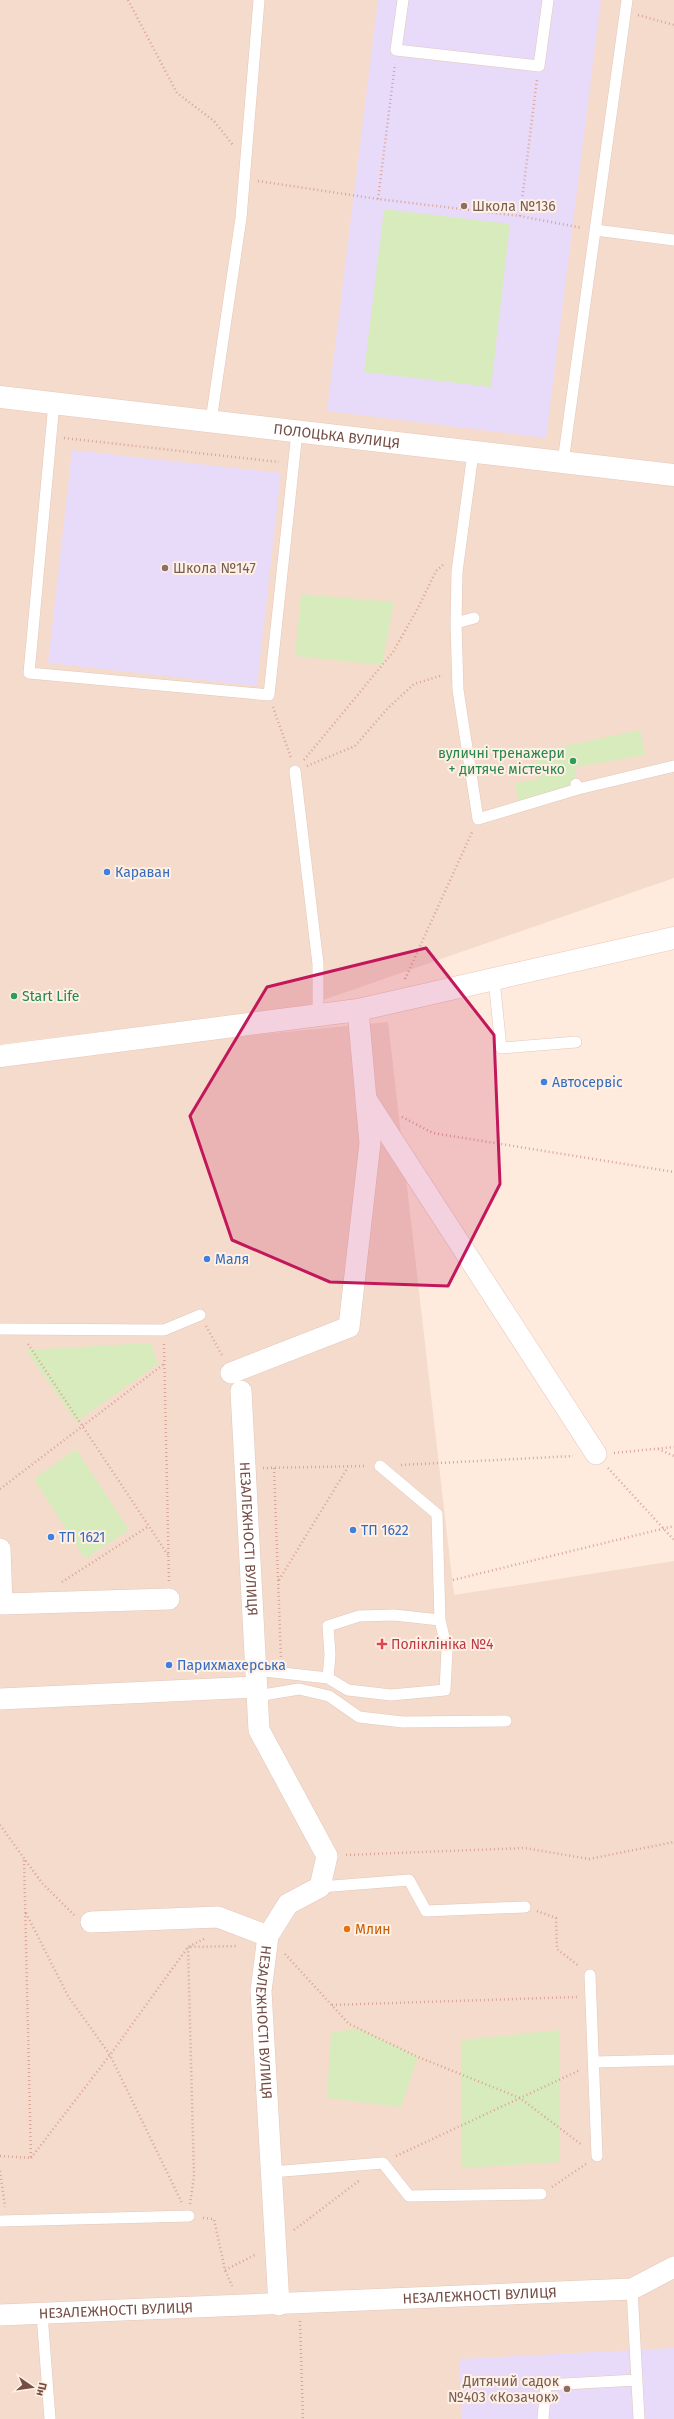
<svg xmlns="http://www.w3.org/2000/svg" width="674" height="2419" font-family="'Fira Sans',sans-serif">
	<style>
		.residential { fill: #f5dbcb }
		.education { fill: #e8daf9 }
		.green { fill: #d8ebbc }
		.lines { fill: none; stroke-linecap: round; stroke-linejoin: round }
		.lane-casing { stroke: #e3c7bc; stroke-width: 12 }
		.street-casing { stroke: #e3c7bc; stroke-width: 22 }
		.secondary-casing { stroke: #e9c6b9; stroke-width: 23 }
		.path { stroke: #d9a497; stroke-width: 2.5; stroke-dasharray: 1 3; stroke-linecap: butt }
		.lane { stroke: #fff; stroke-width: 11 }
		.street { stroke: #fff; stroke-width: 21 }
		.secondary { stroke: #fff; stroke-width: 22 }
		.marked { fill: #c2185b; fill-opacity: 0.2; stroke: #c2185b; stroke-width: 3; stroke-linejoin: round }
		.education-dot { fill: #8d6e63; stroke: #fff0e5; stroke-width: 1.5 }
		.leisure-dot { fill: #2e9e5b; stroke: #fff0e5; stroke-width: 1.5 }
		.shop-dot { fill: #3f7fe0; stroke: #fff0e5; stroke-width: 1.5 }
		.health-dot { fill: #e0444e; stroke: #fff0e5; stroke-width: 1.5 }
		.food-dot { fill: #e8710a; stroke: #fff0e5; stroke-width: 1.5 }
		.labels { text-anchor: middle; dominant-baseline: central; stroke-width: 4; stroke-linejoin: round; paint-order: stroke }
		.education-label { font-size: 14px; fill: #785e54; stroke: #fff0e5; text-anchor: start }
		.street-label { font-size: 14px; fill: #744d45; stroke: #fff0e5 }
		.leisure-label { font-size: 14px; fill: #27864d; stroke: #fff0e5; text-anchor: end }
		.shop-label { font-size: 14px; fill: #366cbe; stroke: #fff0e5; text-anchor: start }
		.health-label { font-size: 14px; fill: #be3a42; stroke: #fff0e5; text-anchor: start }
		.food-label { font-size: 14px; fill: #c56008; stroke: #fff0e5; text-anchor: start }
	</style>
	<rect width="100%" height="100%" fill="#feebdd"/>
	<path class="residential" d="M0,0H674V878L306,1006L0,1044Z
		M388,1022L454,1595L674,1561V2419H0V1060Z"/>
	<path class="education" d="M378,0H601L546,438L327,411Z
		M72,450L281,473L257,686L48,663Z
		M674,2348V2419H462L459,2359Z"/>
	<path class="green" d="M384,209L510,224L491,387L364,372Z
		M301,594L394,602L382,665L295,656Z
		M640,730L645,755L575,767L576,784L518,801L515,783L539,779L535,752Z
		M151,1343L158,1364L76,1422L26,1350Z
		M76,1449L129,1530L85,1559L34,1479Z
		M359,2029L418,2057L401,2107L327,2098L331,2032Z
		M559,2030L560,2162L461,2168V2040Z"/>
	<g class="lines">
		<defs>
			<path id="lane" d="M403,0L396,50L539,66L548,0
				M595,230L674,240
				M54,403L29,673L269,695L297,432
				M211,421L241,218L259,0
				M473,453L457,572L456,623L474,618
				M563,462L627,0
				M456,623L458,690L478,819L578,789
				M295,771L318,964V1016
				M576,784L578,789L674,766
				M494,979L501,1048L576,1042
				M0,1329L164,1330L200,1315
				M380,1466L437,1514L440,1620
				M255,1670L328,1678L348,1690L391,1695L445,1690L447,1650L440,1620L394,1615L359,1616L328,1626L330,1655L328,1678
				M257,1696L299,1689L329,1696L359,1717L403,1722L506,1721
				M320,1887L409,1880L426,1911L525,1907
				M590,1975L597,2156
				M595,2062L674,2060
				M271,2172L383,2163L409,2196L541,2194
				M0,2221L189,2216
				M632,2289L639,2419
				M42,2314L50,2419
				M543,2419L546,2385L636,2380"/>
			<g id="street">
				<path d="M358,1010L366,1099L596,1454"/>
				<path d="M231,1373L349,1327L370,1143L366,1101"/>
				<path id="s1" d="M241,1391L259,1730L327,1856L320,1887L288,1904L268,1936L261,1991L279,2305"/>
				<path d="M0,1549L2,1604L169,1599"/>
				<path d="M0,1699L256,1687"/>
				<path d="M91,1922L218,1917L268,1936"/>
				<path id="s2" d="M0,2315L632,2289L674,2267"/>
			</g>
			<g id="secondary">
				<path id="s3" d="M0,397L674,475"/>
				<path d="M0,1056L358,1010L674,938"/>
			</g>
		</defs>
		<use href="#lane" class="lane-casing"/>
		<use href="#street" class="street-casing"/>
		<use href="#secondary" class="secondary-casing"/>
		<path class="path" d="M128,0L177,93L214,121L233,145
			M638,15L674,25
			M258,181L378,199L520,216L582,228
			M378,199L395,64
			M520,216L537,79
			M64,438L279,462
			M273,707L291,758
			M304,760L393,652L418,608L436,571L443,565
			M307,766L355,746L388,708L414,684L443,675
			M405,979L473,830
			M402,1117L433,1133L674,1172
			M206,1326L223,1357
			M28,1344L168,1555
			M164,1344L169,1581
			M658,1449L674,1456
			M614,1453L674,1447
			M401,1465L573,1456
			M263,1468L366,1466
			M274,1468L281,1659
			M608,1468L674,1540
			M0,1489L164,1364
			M279,1580L348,1467
			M453,1580L674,1526
			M62,1582L149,1526
			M0,1825L42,1883L74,1915
			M346,1855L525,1848L589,1859L674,1842
			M537,1911L556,1918L557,1949L579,1966
			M26,1913L68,1996L110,2055L182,2203
			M285,1954L349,2024L418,2057L520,2098L582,2145
			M332,2005L577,1997
			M0,2156L31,2158L24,1859
			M396,2156L580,2070
			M31,2158L110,2055L188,1947L206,1938
			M0,2171L5,2207
			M552,2187L586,2164
			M190,2204L194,2177L188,1947L238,1946
			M203,2218L214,2219L225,2270L232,2286
			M294,2230L360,2180
			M225,2270L257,2254
			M300,2321L303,2419"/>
		<use href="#lane" class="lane"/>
		<use href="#street" class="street"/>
		<use href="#secondary" class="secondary"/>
	</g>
	<path class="marked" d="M426,948L494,1035L500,1184L448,1286L330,1282L232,1240L190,1116L267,987Z"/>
	<g class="education-dot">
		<circle cx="464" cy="206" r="4"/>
		<circle cx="165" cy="568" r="4"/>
		<circle cx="567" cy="2389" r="4"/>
	</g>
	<g class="leisure-dot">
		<circle cx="573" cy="761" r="4"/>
		<circle cx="14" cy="996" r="4"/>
	</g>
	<g class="shop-dot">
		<circle cx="107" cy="872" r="4"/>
		<circle cx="544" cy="1082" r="4"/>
		<circle cx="207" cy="1259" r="4"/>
		<circle cx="353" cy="1530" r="4"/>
		<circle cx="51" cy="1537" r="4"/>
		<circle cx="169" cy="1665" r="4"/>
	</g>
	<path class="health-dot" d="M380 1638h4v4h4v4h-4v4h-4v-4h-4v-4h4z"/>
	<circle class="food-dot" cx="347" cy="1929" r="4"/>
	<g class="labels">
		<g class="education-label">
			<text x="472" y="206">Школа №136</text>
			<text x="173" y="568">Школа №147</text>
			<text x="559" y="2381" text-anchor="end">Дитячий садок<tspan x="559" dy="16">№403 «Козачок»</tspan></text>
		</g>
		<g class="street-label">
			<text stroke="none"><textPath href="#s3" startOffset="339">ПОЛОЦЬКА ВУЛИЦЯ</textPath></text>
			<text stroke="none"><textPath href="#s1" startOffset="148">НЕЗАЛЕЖНОСТІ ВУЛИЦЯ</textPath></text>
			<text stroke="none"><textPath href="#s1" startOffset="675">НЕЗАЛЕЖНОСТІ ВУЛИЦЯ</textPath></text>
			<text stroke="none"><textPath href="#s2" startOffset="480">НЕЗАЛЕЖНОСТІ ВУЛИЦЯ</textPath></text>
			<text stroke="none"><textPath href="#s2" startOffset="116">НЕЗАЛЕЖНОСТІ ВУЛИЦЯ</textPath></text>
		</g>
		<g class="leisure-label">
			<text x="565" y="753">вуличні тренажери<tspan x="565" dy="16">+ дитяче містечко</tspan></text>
			<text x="22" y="996" text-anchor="start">Start Life</text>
		</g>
		<g class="shop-label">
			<text x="115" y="872">Караван</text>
			<text x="552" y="1082">Автосервіс</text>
			<text x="215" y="1259">Маля</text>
			<text x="361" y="1530">ТП 1622</text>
			<text x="59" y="1537">ТП 1621</text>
			<text x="177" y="1665">Парихмахерська</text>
		</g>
		<g class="health-label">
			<text x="391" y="1644">Поліклініка №4</text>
		</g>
		<g class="food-label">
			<text x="355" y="1929">Млин</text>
		</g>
	</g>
	<g transform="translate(32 2387) rotate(103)" stroke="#fff0e5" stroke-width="3" paint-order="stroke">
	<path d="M0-3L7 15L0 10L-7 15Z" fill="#744d45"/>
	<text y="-6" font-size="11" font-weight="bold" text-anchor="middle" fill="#744d45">Пн</text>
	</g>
</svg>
